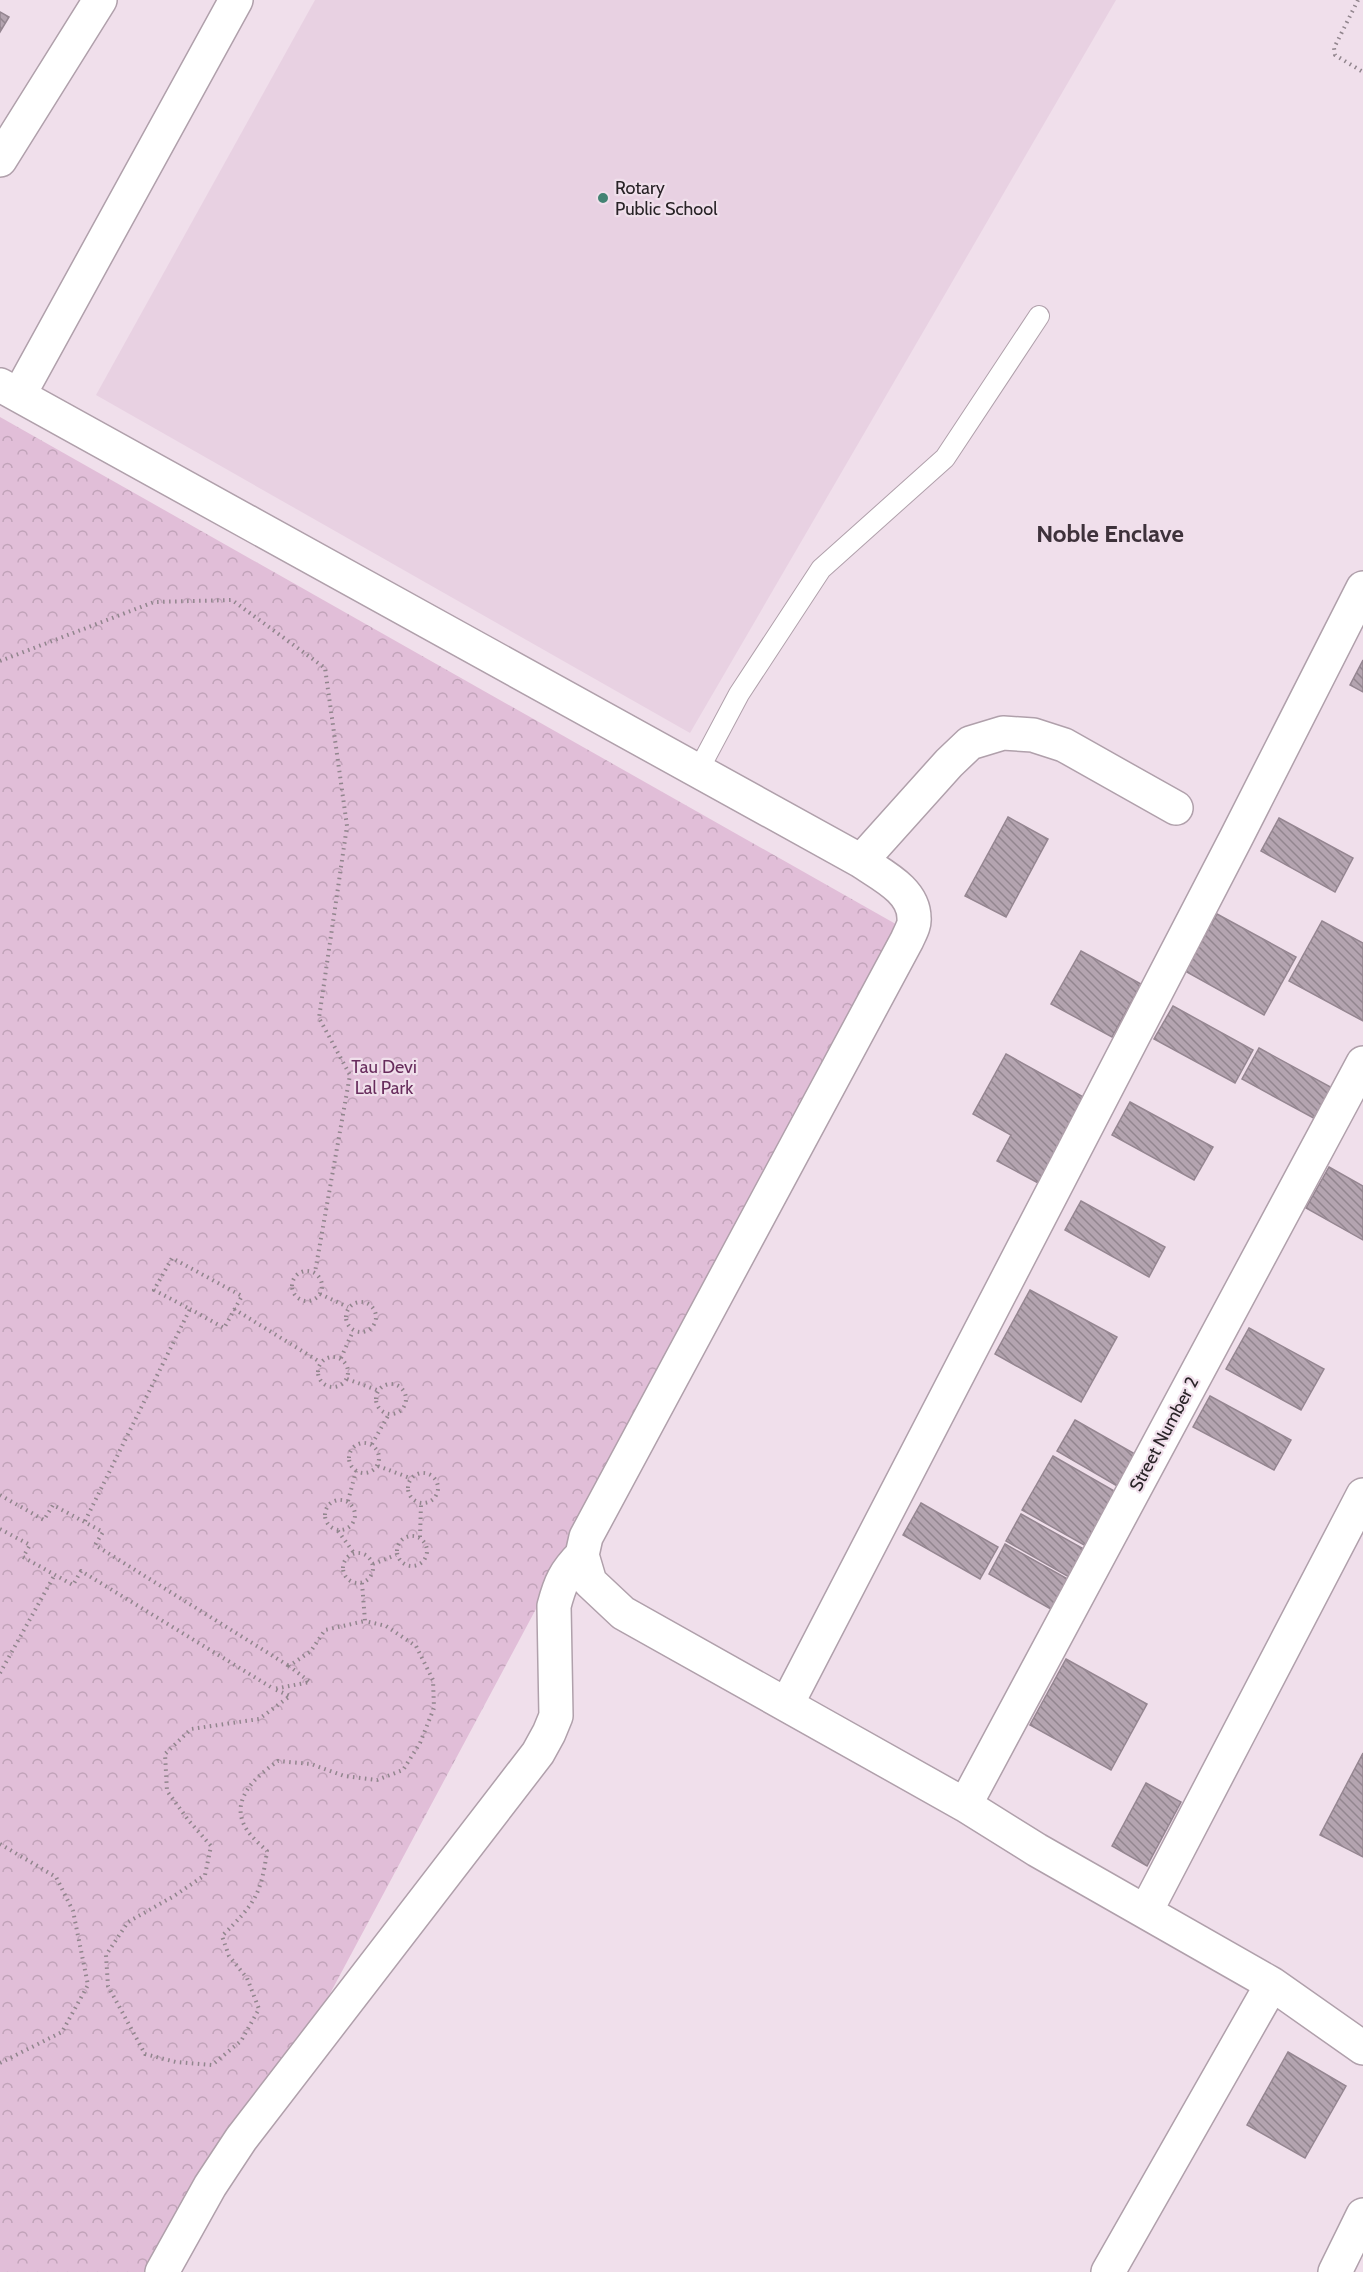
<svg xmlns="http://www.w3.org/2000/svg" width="1363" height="2272" font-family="Cabin,sans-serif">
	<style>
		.built { fill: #e8d1e2 }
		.forest { fill: url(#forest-crowns) }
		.building { fill: url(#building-back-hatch); stroke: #958691; stroke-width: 1.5 }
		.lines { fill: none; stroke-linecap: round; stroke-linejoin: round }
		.service-casing { stroke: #b0a0ab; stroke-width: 22 }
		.minor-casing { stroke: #b0a0ab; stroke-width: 36 }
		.tertiary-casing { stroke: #b0a0ab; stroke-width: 36 }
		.path { stroke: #91858d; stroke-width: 4; stroke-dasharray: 1.5 4.5; stroke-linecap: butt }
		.service { stroke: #fff; stroke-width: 20 }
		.minor { stroke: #fff; stroke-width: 33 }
		.tertiary { stroke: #fff; stroke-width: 33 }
		.poi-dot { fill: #438373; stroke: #f0dfeb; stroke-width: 2 }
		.labels { text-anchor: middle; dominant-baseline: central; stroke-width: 4.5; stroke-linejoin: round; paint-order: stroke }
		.poi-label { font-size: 18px; fill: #292327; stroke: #f0dfeb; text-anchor: start }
		.park-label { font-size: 18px; fill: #682d5d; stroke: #f0dfeb }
		.street-label { font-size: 18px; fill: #292327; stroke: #f0dfeb }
		.district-label { font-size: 24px; font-weight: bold; fill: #3e323b; stroke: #f0dfeb }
	</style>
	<defs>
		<pattern id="forest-crowns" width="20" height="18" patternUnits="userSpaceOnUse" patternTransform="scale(1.5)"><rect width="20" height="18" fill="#e1bed8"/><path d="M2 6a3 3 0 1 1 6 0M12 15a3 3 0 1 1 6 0" fill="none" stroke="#c1a3b9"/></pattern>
		<pattern id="building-back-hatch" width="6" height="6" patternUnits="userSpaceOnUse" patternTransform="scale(1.5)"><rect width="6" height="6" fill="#b4a4b0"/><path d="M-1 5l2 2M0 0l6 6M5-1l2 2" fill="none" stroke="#92858f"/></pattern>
	</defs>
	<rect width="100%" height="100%" fill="#f0dfeb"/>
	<path class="built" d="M315,0H1116L690,733L96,395Z"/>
	<path class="forest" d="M0,417L901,927L181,2272H0Z"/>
	<path class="building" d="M0,12L9,17L0,32Z
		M1363,660V692L1350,685Z
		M1008,817L1048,839L1006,917L965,896Z
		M1279,818L1353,858L1335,892L1261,851Z
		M1217,914L1296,957L1264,1015L1185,971Z
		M1322,921L1363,943V1021L1289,981Z
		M1081,951L1141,984L1112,1037L1051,1004Z
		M1173,1006L1253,1050L1235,1083L1154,1039Z
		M1259,1048L1336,1090L1319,1121L1242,1079Z
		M1006,1054L1087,1099L1040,1184L997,1161L1011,1135L973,1114Z
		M1130,1102L1213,1147L1194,1180L1112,1135Z
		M1329,1167L1363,1186V1240L1306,1208Z
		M1081,1201L1165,1247L1149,1277L1065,1230Z
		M1030,1290L1117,1337L1081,1402L995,1354Z
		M1249,1328L1324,1369L1301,1410L1226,1369Z
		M1210,1396L1291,1440L1274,1470L1193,1427Z
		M1075,1420L1142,1458L1124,1490L1057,1451Z
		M1053,1456L1123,1496L1093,1550L1022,1510Z
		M921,1503L998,1547L980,1579L903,1535Z
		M1021,1514L1091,1553L1076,1581L1006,1541Z
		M1005,1544L1073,1582L1056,1612L989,1574Z
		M1066,1659L1147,1704L1111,1770L1030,1725Z
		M1363,1753V1857L1320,1835Z
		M1146,1783L1181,1802L1147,1866L1112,1846Z
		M1288,2052L1346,2086L1305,2158L1247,2125Z"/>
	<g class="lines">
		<defs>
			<path id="service" d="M698,771L739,694L821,569L945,458L1039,316"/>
			<path id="minor" d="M0,385L861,861C881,875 914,890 914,918C915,925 910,933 907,940L586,1537L582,1555L590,1582L623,1613L965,1805L1037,1850L1272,1984L1363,2048
				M19,395L236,0
				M861,861L949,763L970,743L1003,733L1033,735L1064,745L1176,808
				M787,1704L1236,838L1363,588
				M965,1805L1363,1063
				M1146,1911L1363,1495
				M162,2272L210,2186L241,2139L538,1753L549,1733L556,1716L554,1606C560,1583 565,1572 582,1555
				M1108,2272L1272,1984
				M1335,2272L1363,2215"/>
			<path id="tertiary" d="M0,160L100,0"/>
		</defs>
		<use href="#service" class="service-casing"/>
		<use href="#minor" class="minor-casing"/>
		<use href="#tertiary" class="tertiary-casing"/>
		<path class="path" d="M1358,0L1334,48L1335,55L1363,72
			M0,661L154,602L232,600L325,668L347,826L319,1018L350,1075L315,1272
			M292 1286a15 15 0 1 1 30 0a15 15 0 1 1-30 0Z
			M320,1294L348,1307
			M346 1317a15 15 0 1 1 30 0a15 15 0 1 1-30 0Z
			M234,1309L320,1362
			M318 1372a15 15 0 1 1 30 0a15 15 0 1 1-30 0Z
			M341,1358L353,1331
			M347,1379L377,1390
			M376 1399a15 15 0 1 1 30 0a15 15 0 1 1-30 0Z
			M349 1458a15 15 0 1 1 30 0a15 15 0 1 1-30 0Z
			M372,1444L389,1414
			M378,1466L410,1478
			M408 1488a15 15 0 1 1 30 0a15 15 0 1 1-30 0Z
			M0,1495L44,1520L53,1505L103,1532L95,1545L289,1666
			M325 1515a15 15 0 1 1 30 0a15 15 0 1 1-30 0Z
			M348,1501L356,1471
			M85,1521L190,1309L154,1290L172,1258L242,1296L224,1328L190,1309
			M0,1529L30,1545L23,1557L73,1585L81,1571L274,1689
			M338,1531L354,1553
			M397 1551a15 15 0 1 1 30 0a15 15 0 1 1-30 0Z
			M420,1537L421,1504
			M343 1568a15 15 0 1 1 30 0a15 15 0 1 1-30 0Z
			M373,1564L396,1555
			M362,1583L365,1621L386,1626L416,1646L433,1680L434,1708L420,1743L403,1770L377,1780L344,1776L311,1764L278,1761C255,1777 228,1801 247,1830C252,1838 261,1845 267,1851C261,1896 254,1904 222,1936L229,1956L247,1978L259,2009L241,2041L212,2065L176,2062L145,2054L108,1986L106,1955L128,1922L174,1896L205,1875L211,1846L189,1821L167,1791L165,1754L191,1729L259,1719L290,1696L274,1689L310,1682L289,1666L311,1651L325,1630L365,1621
			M0,1673L54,1576
			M0,1844L56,1877L73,1911L88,1985L62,2032L0,2063"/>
		<use href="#service" class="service"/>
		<use href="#minor" class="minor"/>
		<use href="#tertiary" class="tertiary"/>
	</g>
	<circle class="poi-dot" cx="603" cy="198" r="6"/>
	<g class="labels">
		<g class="poi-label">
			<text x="615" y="188">Rotary<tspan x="615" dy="21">Public School</tspan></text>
		</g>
		<g class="park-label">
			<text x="384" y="1067">Tau Devi<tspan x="384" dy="21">Lal Park</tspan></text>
		</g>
		<g class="street-label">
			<text transform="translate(1164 1434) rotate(-62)">Street Number 2</text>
		</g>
		<g class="district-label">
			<text x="1110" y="533">Noble Enclave</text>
		</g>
	</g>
</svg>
